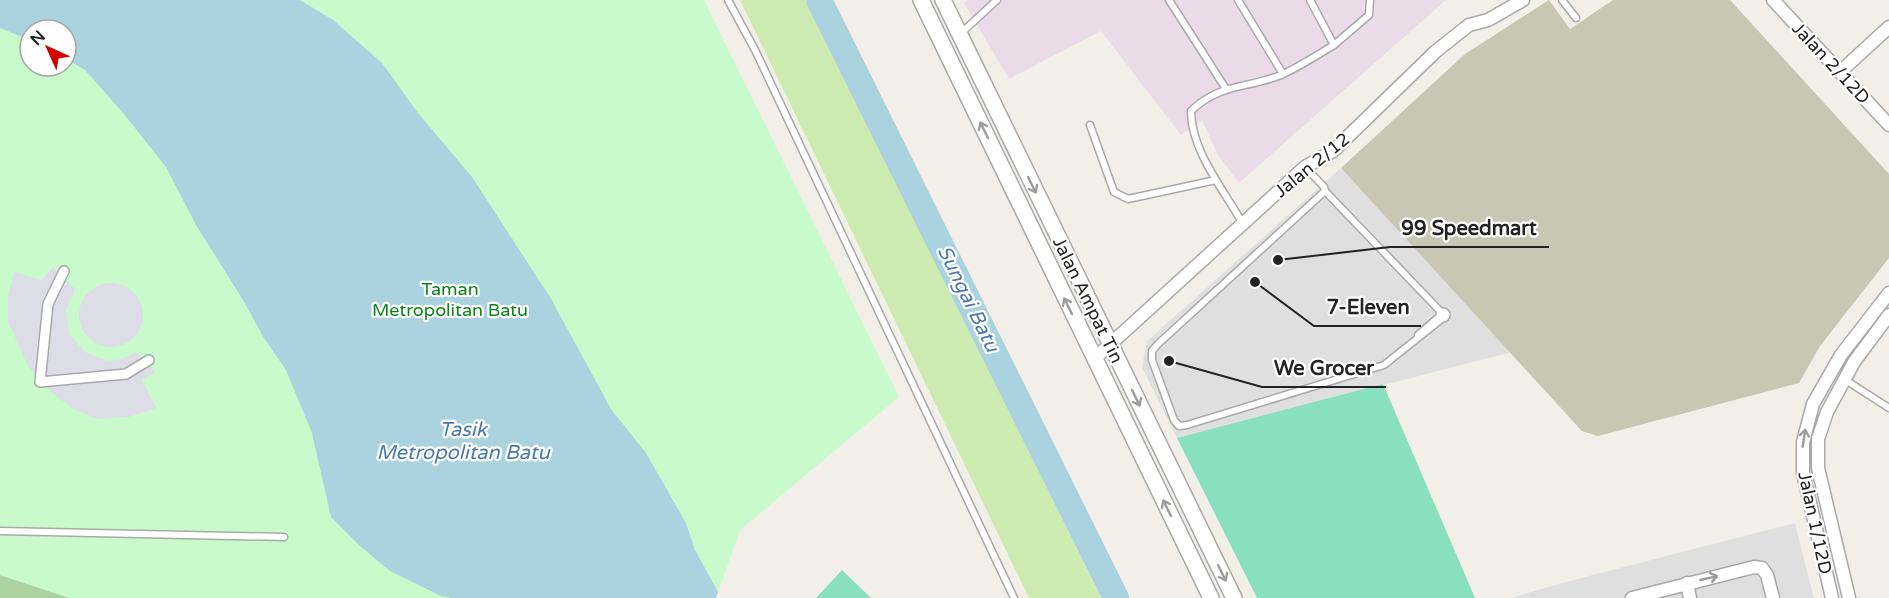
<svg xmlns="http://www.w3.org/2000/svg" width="1889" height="598" font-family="'Varela Round',sans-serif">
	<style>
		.residential { fill: #e0dfdf }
		.industrial { fill: #ebdbe8 }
		.construction { fill: #c7c7b4 }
		.grass { fill: #cdebb0 }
		.forest { fill: #add19e }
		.park { fill: #c8facc; fill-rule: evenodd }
		.pitch { fill: #88e0be }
		.plaza { fill: #dddde8 }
		.water { fill: #aad3df }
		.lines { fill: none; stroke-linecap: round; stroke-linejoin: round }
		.river { stroke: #aad3df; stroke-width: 26 }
		.service-casing { stroke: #a9a9a9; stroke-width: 9 }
		.pedestrian-casing { stroke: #a9a9a9; stroke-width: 12 }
		.minor-casing { stroke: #a9a9a9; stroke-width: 15 }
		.tertiary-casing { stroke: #a9a9a9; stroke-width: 18 }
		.service { stroke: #fff; stroke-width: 6 }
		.pedestrian { stroke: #fff; stroke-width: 9 }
		.minor { stroke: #fff; stroke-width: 12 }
		.tertiary { stroke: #fff; stroke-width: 15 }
		.oneway { stroke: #9c9c9c }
		.labels { text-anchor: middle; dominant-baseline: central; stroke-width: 4.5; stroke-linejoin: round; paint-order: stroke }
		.street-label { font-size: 18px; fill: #222; stroke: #fff }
		.park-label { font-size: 18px; fill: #0c8416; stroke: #fff }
		.water-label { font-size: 20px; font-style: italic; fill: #4a7aab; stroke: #fff }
		.leader { fill: none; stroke: #222; stroke-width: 2 }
		.callout-dot { fill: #222; stroke: #fff; stroke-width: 2 }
		.callout-label { font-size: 20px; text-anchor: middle; font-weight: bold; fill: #222; stroke: #fff; stroke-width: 4.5; stroke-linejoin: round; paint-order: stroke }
	</style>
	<rect width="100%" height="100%" fill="#f2efe9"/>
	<path class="residential" d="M1341,168L1512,352L1177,438L1142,367L1147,341Z
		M1795,523L1814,598H1511L1562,583Z"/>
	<path class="industrial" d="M968,0H1446L1239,183L1218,155L1202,120L1181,135L1101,31L1009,79L964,3Z"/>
	<path class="construction" d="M1549,0L1570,29L1613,0H1730L1889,174V258L1820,346L1799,383L1598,436L1582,431L1341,168L1465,54Z"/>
	<path class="grass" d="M740,0H808L1101,598H1029Z"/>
	<path class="forest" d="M0,575L70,598H0Z"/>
	<path class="park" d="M0,0H704L899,397L740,530L716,598H70L0,575ZM30,30H66V66H30Z"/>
	<path class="pitch" d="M1383,384L1475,598H1257L1177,438Z
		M842,570L871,598H816Z"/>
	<path class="plaza" d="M53,267L75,289L66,310L69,334L85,352L107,361L122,359L136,352L155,372L142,380L156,408L129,417L98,419L75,410L52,393L28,366L8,321V296L14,272L42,280Z
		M79 315a32 32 0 1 1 64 0a32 32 0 1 1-64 0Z"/>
	<path class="water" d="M0,0H300L333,20L382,63L418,113L472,177L550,297L611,409L646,453L686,523L695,550L718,592L716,598H451L441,596L390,571L359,545L331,517L312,433L286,370L264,338L243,300L196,225L166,167L124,114L85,70L66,59V30H30V40L0,28Z"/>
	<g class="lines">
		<path class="river" d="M819,0L1116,598"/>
		<defs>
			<path id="service" d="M728,0L755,50L1014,598
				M1169,0L1226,89
				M1238,0L1283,74
				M1562,0L1576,18
				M960,34L997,0
				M1334,45L1369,15L1370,0
				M1090,125L1114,192L1128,199L1216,180
				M1305,167L1324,187L1325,191
				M1243,224C1224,190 1191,151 1191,111C1220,83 1246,89 1281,75C1299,67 1317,55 1334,45L1310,0
				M1439.5 315a3.5 3.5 0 1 1 7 0a3.5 3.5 0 1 1-7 0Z
				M1441,312L1325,191L1158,344L1152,351V360L1174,420L1179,426L1187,425L1384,365L1443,318
				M1418,335L1440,316
				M1844,379L1889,408
				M0,531L284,537"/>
			<path id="pedestrian" d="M64,271L48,304L40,382L126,374L149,360"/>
			<path id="minor" d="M1773,0L1889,125
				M1840,72L1889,27
				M1094,359L1305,167L1333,151L1435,52L1469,25L1488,20L1523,0
				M1687,583L1690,598
				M1632,598L1754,567L1762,568L1767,575L1773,598
				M1832,598L1803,473V442L1813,404L1841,355L1889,293
				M1849,598L1818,468V439L1827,412L1854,362L1889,315"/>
			<path id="tertiary" d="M921,0L1211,598
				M943,0L1234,598"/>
		</defs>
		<use href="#service" class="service-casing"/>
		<use href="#pedestrian" class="pedestrian-casing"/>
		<use href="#minor" class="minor-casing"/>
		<use href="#tertiary" class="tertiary-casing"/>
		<use href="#service" class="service"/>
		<use href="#pedestrian" class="pedestrian"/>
		<use href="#minor" class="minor"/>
		<use href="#tertiary" class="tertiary"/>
	</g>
	<defs><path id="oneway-shaft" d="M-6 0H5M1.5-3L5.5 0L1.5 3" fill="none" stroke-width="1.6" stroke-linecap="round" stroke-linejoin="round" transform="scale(1.5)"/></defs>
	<g class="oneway">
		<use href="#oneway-shaft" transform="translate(984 130) rotate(-116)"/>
		<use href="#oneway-shaft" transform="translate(1032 185) rotate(64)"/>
		<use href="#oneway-shaft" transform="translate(1068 306) rotate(-116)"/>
		<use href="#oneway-shaft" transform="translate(1136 398) rotate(64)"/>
		<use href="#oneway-shaft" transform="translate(1804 438) rotate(-81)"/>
		<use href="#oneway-shaft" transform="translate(1167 508) rotate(-116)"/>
		<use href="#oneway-shaft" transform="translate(1222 573) rotate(64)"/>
		<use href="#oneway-shaft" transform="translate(1709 578) rotate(-13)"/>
	</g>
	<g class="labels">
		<g class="street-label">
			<text transform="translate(1831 63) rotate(47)">Jalan 2/12D</text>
			<text transform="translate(1312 165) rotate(-39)">Jalan 2/12</text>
			<text transform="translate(1088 300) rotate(64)">Jalan Ampat Tin</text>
			<text transform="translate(1815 523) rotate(78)">Jalan 1/12D</text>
		</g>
		<g class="park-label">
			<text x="450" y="289">Taman<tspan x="450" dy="21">Metropolitan Batu</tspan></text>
		</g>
		<g class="water-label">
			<text transform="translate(968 299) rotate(64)">Sungai Batu</text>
			<text x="463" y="430">Tasik<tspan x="463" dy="23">Metropolitan Batu</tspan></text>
		</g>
	</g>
	<path class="leader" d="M1278 260L1390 247H1549M1255 282L1314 326H1421M1169 361L1262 387H1386"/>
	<g class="callout-dot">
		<circle cx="1278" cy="260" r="6"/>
		<circle cx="1255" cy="282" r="6"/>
		<circle cx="1169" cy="361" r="6"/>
	</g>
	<g class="callout-label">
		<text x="1469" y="235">99 Speedmart</text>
		<text x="1368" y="314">7-Eleven</text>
		<text x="1324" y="375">We Grocer</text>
	</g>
	<g transform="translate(48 48) rotate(315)"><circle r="28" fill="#ffffff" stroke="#a7a7a7" stroke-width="1.5"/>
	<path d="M0-4.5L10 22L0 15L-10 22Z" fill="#d40000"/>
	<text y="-9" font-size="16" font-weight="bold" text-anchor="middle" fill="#222222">N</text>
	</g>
</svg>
